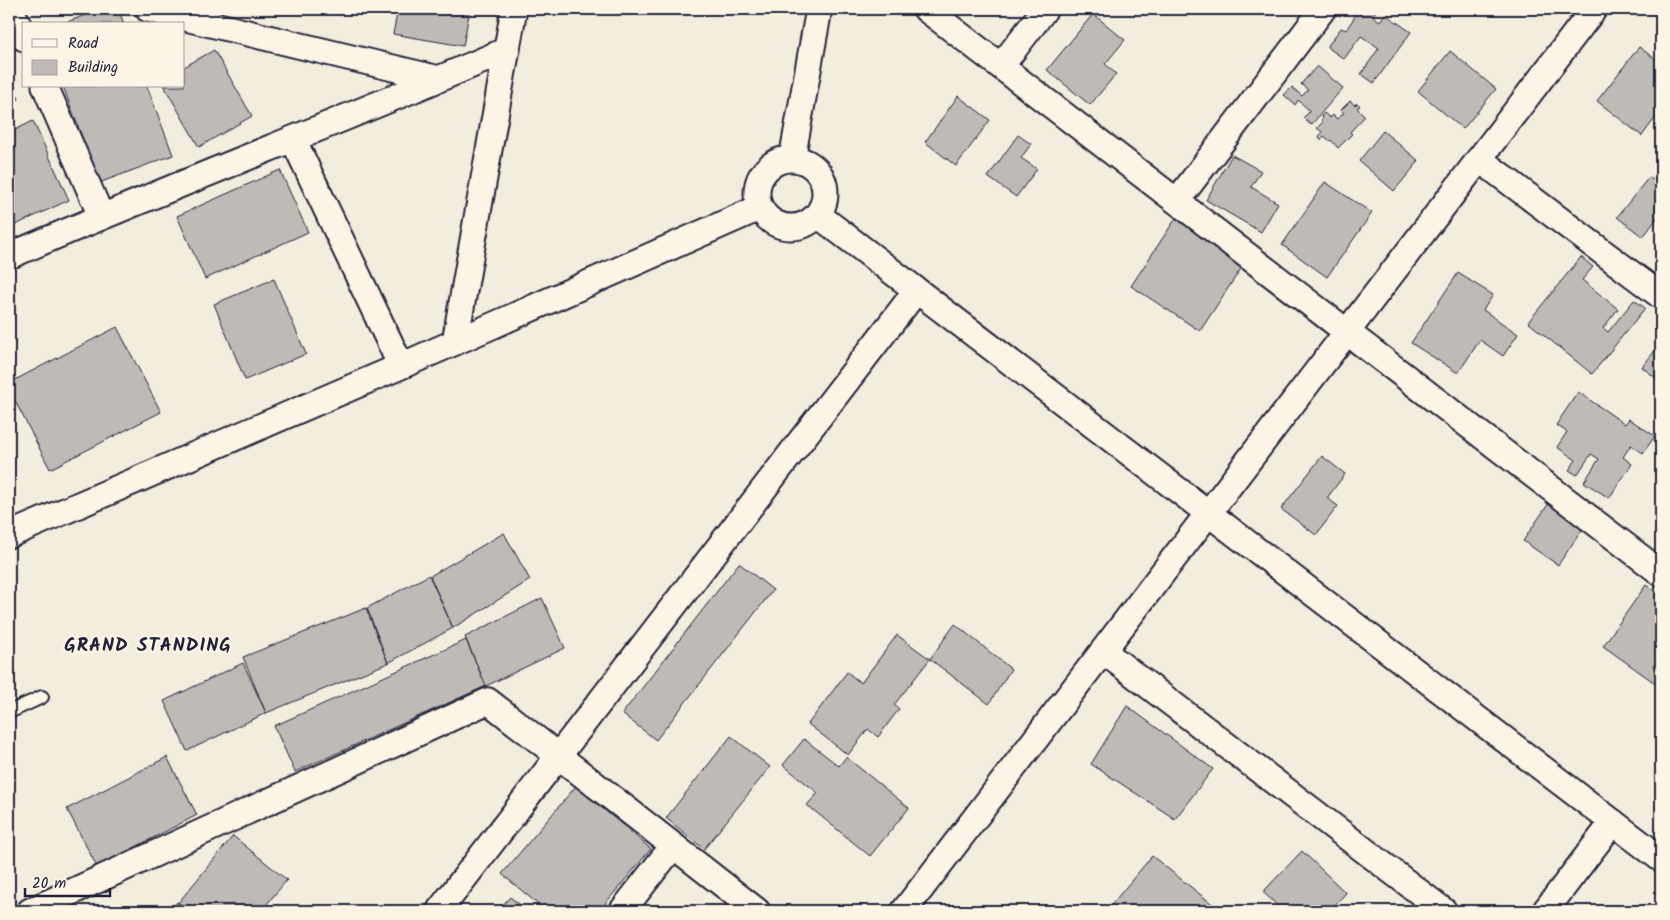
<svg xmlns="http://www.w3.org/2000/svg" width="1670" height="920" font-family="Kalam,sans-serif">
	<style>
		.building { fill: #bfbab6; stroke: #22223b }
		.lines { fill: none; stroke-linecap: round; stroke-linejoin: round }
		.service-casing { stroke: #22223b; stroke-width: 16 }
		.minor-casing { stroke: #22223b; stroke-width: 29 }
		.service { stroke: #fcf5e5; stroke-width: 12 }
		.minor { stroke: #fcf5e5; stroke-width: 25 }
		.labels { text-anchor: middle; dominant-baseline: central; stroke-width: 5; stroke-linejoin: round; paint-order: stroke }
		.district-label { font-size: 19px; font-weight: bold; letter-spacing: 1px; fill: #22223b; stroke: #fcf5e5 }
	</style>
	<rect width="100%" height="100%" fill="#f3edde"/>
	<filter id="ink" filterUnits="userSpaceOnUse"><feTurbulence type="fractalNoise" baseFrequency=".02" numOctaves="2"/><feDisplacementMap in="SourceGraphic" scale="10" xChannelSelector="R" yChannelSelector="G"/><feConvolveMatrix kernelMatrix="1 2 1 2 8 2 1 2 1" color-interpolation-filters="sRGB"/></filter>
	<g filter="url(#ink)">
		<path class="building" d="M101,9H118L124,24H62Z
			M398,9H470L463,46L393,34Z
			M1347,9H1378L1372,16L1380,21L1385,14L1411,32L1374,83L1361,74L1379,48L1361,36L1344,59L1327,47L1341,28L1346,30L1356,15Z
			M1093,14L1125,40L1105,64L1116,74L1090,105L1047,70Z
			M1639,47L1661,63V110L1642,136L1597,101Z
			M214,50L252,116L199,147L164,86H184V67Z
			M1450,51L1496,89L1463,129L1418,91Z
			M1317,66L1343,88L1311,125L1303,118L1310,111L1298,100L1295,105L1284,95L1292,87L1302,96L1308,90L1301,84Z
			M9,78L19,99L9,104Z
			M63,86H147L173,155L99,183Z
			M958,96L990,120L956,166L925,142Z
			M1350,101L1355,105L1357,103L1360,106L1357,108L1365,116L1350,132L1352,134L1338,148L1331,140L1330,141L1324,136L1321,140L1319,137L1322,132L1317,128L1323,122L1321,120L1323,118L1321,116L1324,113L1330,118L1333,115L1337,119L1344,113L1341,110Z
			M33,121L69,200L9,228V133Z
			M1383,131L1419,161L1394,191L1359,161Z
			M1018,135L1031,144L1021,158L1037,169L1016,197L988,177Z
			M1232,155L1261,171L1251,187L1278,203L1261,232L1206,200Z
			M280,170L308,232L205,279L177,216Z
			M1649,177L1661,186V213L1643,237L1617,217Z
			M1325,182L1372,213L1327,277L1282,245Z
			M1176,218L1244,264L1200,331L1131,286Z
			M1581,257L1593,267L1582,280L1618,309L1603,328L1608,332L1634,300L1645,308L1592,374L1528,322Z
			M1458,273L1493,295L1483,310L1518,334L1503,356L1480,340L1458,373L1411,343Z
			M274,279L306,354L245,380L214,304Z
			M117,327L161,412L50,469L9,389V383Z
			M1661,343V382L1642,367Z
			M1578,392L1625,424L1629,419L1655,436L1643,453L1631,445L1623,457L1632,464L1609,498L1584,482L1599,459L1591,454L1577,475L1569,470L1576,460L1557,447L1567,432L1556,425Z
			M1322,456L1345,474L1327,498L1338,506L1316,535L1281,509Z
			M1549,503L1584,527L1558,565L1523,541Z
			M504,533L530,580L453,628L430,576Z
			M739,563L773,590L656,740L622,714Z
			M429,575L453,628L388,663L367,608Z
			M1646,585L1661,596V674L1655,683L1603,646Z
			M542,598L565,648L486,686L465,637Z
			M366,608L388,663L266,713L243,657Z
			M955,624L1011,669L989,704L930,659Z
			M897,635L930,659L894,705L899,709L878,737L868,729L848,755L808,724L847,672L861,683Z
			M466,640L486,686L295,772L274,726Z
			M243,663L266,713L187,751L164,701Z
			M1127,706L1213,769L1175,819L1091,764Z
			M731,736L770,767L704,849L666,818Z
			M804,739L839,766L846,757L909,808L870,856L807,805L818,793L783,765Z
			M167,757L197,815L97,867L67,809Z
			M576,786L651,849L599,911H546L502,874Z
			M233,836L287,880L261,911H188L178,903Z
			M1302,851L1346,893L1329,911H1283L1263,892Z
			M1152,856L1221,911H1106Z
			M510,897L528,911H497Z
			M177,902L188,911H169Z"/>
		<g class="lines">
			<defs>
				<path id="service" d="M9,712L42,697"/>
				<path id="minor" d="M11,9L24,38
					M148,9L439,79
					M926,9L1661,573
					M1001,66L1045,9
					M45,86L101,216
					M293,139L401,366
					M757 193a34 34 0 1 1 68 0a34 34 0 1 1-68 0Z
					M792,159L819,9
					M1479,159L1661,296
					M1177,201L1323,9
					M818,215L1661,859
					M9,256C174,185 342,121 507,50
					M455,342L514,9
					M9,535L401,366L759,208
					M1103,651L1444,911
					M30,911L488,701L757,911
					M439,911L916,291
					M622,911L673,846
					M904,911L1594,9
					M1545,911L1613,822"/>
			</defs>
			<use href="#service" class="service-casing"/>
			<use href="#minor" class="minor-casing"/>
			<use href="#service" class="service"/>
			<use href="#minor" class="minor"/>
		</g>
	</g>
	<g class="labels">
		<g class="district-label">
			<text x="148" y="646">GRAND STANDING</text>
		</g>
	</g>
	<rect width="1670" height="920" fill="none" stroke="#fcf5e5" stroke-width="30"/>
	<rect x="15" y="15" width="1640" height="890" fill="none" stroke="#22223b" stroke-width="2" filter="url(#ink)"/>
	<rect x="22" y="22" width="162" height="65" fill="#fcf5e5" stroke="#a5a1a1"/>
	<rect x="32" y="39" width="25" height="8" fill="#fcf5e5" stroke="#a5a1a1"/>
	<text x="68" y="48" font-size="15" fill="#22223b">Road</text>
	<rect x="32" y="60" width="25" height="15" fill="#bfbab6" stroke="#a5a1a1"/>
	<text x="68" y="72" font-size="15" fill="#22223b">Building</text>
	<path d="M25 888v8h85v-8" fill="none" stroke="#22223b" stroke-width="2.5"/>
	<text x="32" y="888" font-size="15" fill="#22223b" stroke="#fcf5e5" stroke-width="4" paint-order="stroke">20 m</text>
</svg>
